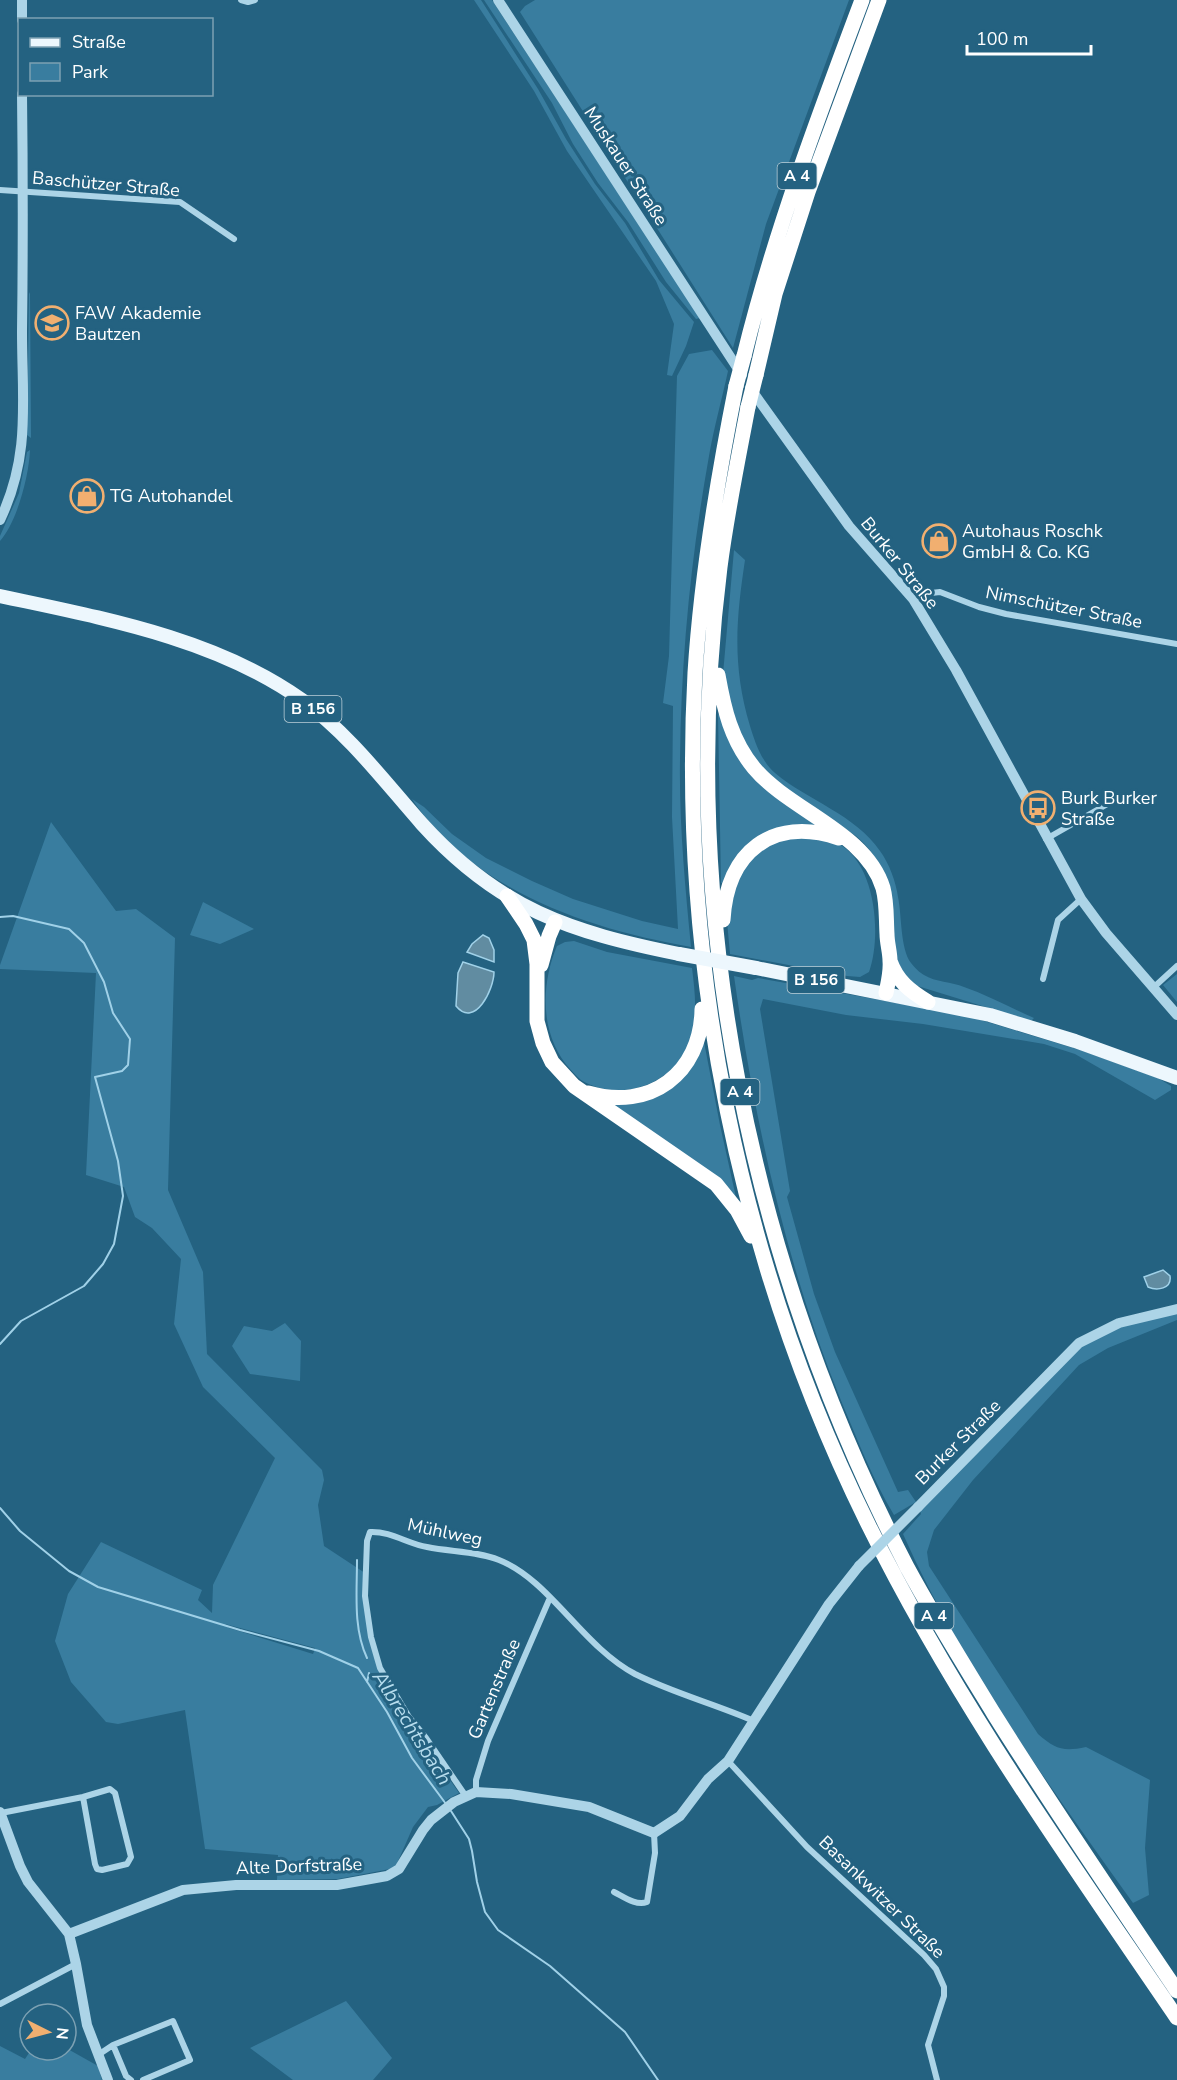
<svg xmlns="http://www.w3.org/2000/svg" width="1177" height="2080" font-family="'Nunito Sans',sans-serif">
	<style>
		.green { fill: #397d9f; fill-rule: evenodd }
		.water { fill: #618ca1; stroke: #a0d1e8; stroke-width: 1.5 }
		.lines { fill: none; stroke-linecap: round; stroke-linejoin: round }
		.stream { stroke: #a0d1e8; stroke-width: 2 }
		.minor { stroke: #acd4e7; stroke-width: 6 }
		.tertiary { stroke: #acd4e7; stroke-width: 10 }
		.primary { stroke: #edf7fd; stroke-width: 14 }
		.motorway { stroke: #fff; stroke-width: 15 }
		.tertiary-bridge { stroke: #acd4e7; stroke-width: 10 }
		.primary-bridge { stroke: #edf7fd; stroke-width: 14 }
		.motorway-bridge { stroke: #fff; stroke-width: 15 }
		.labels { text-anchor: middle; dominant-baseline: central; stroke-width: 6; stroke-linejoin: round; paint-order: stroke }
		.shield { fill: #246281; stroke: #bdd0d9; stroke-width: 1.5 }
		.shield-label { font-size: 16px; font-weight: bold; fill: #fff }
		.street-label { font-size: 18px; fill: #fff; stroke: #246281 }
		.poi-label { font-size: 18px; fill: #fff; stroke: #246281; text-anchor: start }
		.water-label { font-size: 20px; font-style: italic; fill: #b7ddee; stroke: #246281 }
	</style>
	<rect width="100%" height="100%" fill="#246281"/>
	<path class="green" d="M474,0H481L538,89L566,139L595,184L625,223L659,280L694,322L686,346L672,376L667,375L674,324L656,281L567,151L534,91Z
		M484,0H492L700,318L696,319L666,282L628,222L598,183L573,144L552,103Z
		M535,0H849L766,224L733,348L520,12L525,6Z
		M29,292L30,294L31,438L27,435Z
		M712,350L728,371C722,399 714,427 709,456C691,556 681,658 680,760C679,822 685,885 691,947C588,929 474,891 412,799L424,807L452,834L486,858L532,881L573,899L642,921L678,929L672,817L673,706L663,703L669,656L677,376L689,354Z
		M30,450C29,476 17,522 0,541V536L19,493L27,452Z
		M734,550L745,560C736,620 732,666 750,726C755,742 761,761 775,773C807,800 856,815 880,851C889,863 896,882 898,897C902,916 900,948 911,963C914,967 920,973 924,975C935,982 952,982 964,987C987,995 1011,1008 1034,1018L1031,1021L911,984L897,968L882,870C875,856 868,846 856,836L772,780L740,740L723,674Z
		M718,714L721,716L730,740L824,825L784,829L725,882L721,883Z
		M51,822L116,911L136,909L175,938L168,1190L203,1272L207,1354L322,1470L324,1480L318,1505L324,1546L365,1573C365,1595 368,1634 376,1655C394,1706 429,1749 459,1793L437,1805L428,1807L413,1827L395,1868L338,1879L277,1880L278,1855L205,1849L185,1710L118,1724L106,1722L71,1682L55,1641L68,1594L101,1542L202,1590L198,1600L212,1613L213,1585L275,1458L203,1387L174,1324L181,1259L152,1228L135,1217L124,1187L86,1175L96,973L0,969V965ZM225,1624L315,1648V1649L313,1654L229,1628Z
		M796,833C809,836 825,837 837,843C876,862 882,936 869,972L860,977L847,976L730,954L727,921L733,884L759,847Z
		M203,902L254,929L220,944L190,935Z
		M574,941L607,952L692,968C695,992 698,1017 690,1041C675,1084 620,1104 581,1080C577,1077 574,1073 571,1070C540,1037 540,986 557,946L565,942Z
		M1177,974V1002L1163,985Z
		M734,976L752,980L758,978L930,1009L974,1018L1080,1050L1158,1078L1171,1086V1090L1155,1100L1075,1054L1044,1044L923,1024L846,1015L763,999L760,1009L790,1191L787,1197L814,1294L835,1352L898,1492L908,1490L916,1502L894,1515C873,1480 858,1441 842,1403C786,1266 755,1123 734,976Z
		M704,1042L720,1125L737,1202L742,1201V1214L605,1100L656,1096Z
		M1177,1309V1320L1108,1348L1079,1365L973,1480L934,1530L927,1552L929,1566L1038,1734C1055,1749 1063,1752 1086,1747L1150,1780L1145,1848L1149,1895L1133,1903C1049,1785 962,1667 903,1534L921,1514L919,1507L1079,1344L1103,1331Z
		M285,1323L301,1341L300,1381L250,1374L232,1346L244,1326L272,1331Z
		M346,2001L392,2058L373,2080H293L250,2048Z
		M0,2046L25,2059L31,2050H66V2048L98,2066L102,2080H0Z"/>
	<path class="water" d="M483,935L489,938L494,950V962L467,952L472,944Z
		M463,962L494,972C494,989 475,1029 456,1006L458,973Z
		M1163,1270L1170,1276C1172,1289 1157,1291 1148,1287L1144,1277Z"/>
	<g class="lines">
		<path class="stream" d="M0,917L13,916L69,929L84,943L104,982L113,1013L130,1039L128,1065L122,1071L95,1077L118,1161L123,1196L114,1244L103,1264L84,1286L21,1321L0,1344
			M0,1508L20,1531L69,1571L98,1587L240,1630L319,1651L358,1668L387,1712L412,1758L446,1804
			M357,1560C357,1593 353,1628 367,1658
			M367,1682L369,1673
			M451,1811L469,1839L472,1851L477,1882L485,1912L498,1930L550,1966L625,2032L658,2080"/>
		<path class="minor" d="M241,0L248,2L255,0
			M0,190L180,202L234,239
			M913,599L931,593L940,592L979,607L1006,614L1177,644
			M1046,839L1118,798
			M1043,979L1058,920L1081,899
			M1153,988L1177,966
			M728,1761L807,1847L924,1955L936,1969L944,1987V1996L928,2045L937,2080
			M476,1792V1780L488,1741L549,1600
			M465,1795L426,1738L409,1717L380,1668L371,1637L365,1596L367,1541L370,1532C391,1531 408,1544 427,1547C451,1552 477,1551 499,1560C550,1580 582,1646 635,1674C673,1693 715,1704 754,1721
			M1,1813L83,1797L110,1789L115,1793L131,1857L127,1864L102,1870L97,1869L95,1864L83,1797
			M614,1892C624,1897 636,1906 647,1902L655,1853L654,1833
			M0,2004L76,1964
			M113,2045L126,2076L131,2080
			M98,2055L113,2045L173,2021L190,2060L143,2080"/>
		<path class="tertiary" d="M22,0V20
			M498,0L742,375
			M750,388L849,526L913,599L956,670L1081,899L1106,933L1177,1015
			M0,520C31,455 22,401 22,332C23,253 23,174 22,94
			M918,1507L1079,1343L1119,1323L1177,1309
			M0,1812L20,1866L28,1882L69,1934L76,1964L87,2025L108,2080
			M69,1934L183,1890L236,1885H337L387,1876L399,1869L423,1830L431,1820L454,1802L476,1792L511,1794L589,1807L654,1833L680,1816L708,1779L728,1761L829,1604L859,1566"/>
		<path class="primary" d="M0,596C102,618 215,638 302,700C349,734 384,781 422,824C499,909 570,932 679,954
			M756,968L990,1015L1075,1041L1177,1078"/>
		<path class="motorway" d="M744,356C774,234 818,117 862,0
			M756,375L775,294L808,192L879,0
			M736,386C717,481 701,576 695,673C679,965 739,1264 869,1526C955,1700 1068,1858 1177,2018
			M748,407C738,460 727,513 720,567C677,909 749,1262 907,1567C934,1617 964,1665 994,1714C1053,1808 1115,1899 1177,1991
			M718,675C724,709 731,740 754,768C790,811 866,832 883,888C887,903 886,918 887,934C887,943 890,952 890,961C891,972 888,983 886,993
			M507,896L526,924L534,940L537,964V1021L543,1043L552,1062L574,1086L716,1184L737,1210L751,1236
			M723,920C727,852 772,816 839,838
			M890,961C897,981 910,991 928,1002
			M541,965L549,936L555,922
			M588,1093C650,1111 701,1074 702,1009"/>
		<path class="tertiary-bridge" d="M859,1566L918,1507"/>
		<path class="primary-bridge" d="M679,954L756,968"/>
		<path class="motorway-bridge" d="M736,386L744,356
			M748,407L756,375"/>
	</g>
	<defs>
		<symbol id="school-ring" viewBox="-11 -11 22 22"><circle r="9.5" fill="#246281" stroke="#f1af70" stroke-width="1.5"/><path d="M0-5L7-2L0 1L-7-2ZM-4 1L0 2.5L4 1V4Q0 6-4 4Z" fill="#f1af70"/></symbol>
		<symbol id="shop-ring" viewBox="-11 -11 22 22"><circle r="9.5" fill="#246281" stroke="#f1af70" stroke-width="1.5"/><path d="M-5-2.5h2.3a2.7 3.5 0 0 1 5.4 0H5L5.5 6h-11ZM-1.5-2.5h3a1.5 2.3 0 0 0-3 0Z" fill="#f1af70"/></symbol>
		<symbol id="bus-ring" viewBox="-11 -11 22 22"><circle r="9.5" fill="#246281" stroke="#f1af70" stroke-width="1.5"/><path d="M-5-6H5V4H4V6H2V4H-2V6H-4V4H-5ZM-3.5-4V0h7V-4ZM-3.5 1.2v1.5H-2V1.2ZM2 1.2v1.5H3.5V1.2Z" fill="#f1af70"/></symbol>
	</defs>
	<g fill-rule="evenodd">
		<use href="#school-ring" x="33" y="304" width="38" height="38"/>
		<use href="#shop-ring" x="68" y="477" width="38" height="38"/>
		<use href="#shop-ring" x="920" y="522" width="38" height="38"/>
		<use href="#bus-ring" x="1019" y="789" width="38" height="38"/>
	</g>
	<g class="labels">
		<g class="shield">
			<rect x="777.5" y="163" width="39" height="26" rx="4.5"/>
			<rect x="284.5" y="696" width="57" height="26" rx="4.5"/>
			<rect x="787.5" y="967" width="57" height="26" rx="4.5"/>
			<rect x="720.5" y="1079" width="39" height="26" rx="4.5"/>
			<rect x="914.5" y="1603" width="39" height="26" rx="4.5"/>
		</g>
		<g class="shield-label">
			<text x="797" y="176">A 4</text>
			<text x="313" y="709">B 156</text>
			<text x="816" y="980">B 156</text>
			<text x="740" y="1092">A 4</text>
			<text x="934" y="1616">A 4</text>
		</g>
		<g class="street-label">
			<text transform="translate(626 166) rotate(57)">Muskauer Straße</text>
			<text transform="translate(106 184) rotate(5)">Baschützer Straße</text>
			<text transform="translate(900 563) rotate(51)">Burker Straße</text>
			<text transform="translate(1064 607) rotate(11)">Nimschützer Straße</text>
			<text transform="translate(958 1442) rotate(-45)">Burker Straße</text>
			<text transform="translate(445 1532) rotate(12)">Mühlweg</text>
			<text transform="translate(494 1689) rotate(-67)">Gartenstraße</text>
			<text transform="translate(299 1866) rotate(-2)">Alte Dorfstraße</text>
			<text transform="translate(882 1897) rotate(44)">Basankwitzer Straße</text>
		</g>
		<g class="poi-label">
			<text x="75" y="313">FAW Akademie<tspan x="75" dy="21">Bautzen</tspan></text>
			<text x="110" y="496">TG Autohandel</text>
			<text x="962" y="531">Autohaus Roschk<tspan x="962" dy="21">GmbH &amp; Co. KG</tspan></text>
			<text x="1061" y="798">Burk Burker<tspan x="1061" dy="21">Straße</tspan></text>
		</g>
		<g class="water-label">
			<text transform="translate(412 1728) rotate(58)">Albrechtsbach</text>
		</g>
	</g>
	<rect x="18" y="18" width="195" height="78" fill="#246281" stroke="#7ca1b3" stroke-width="1.5"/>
	<rect x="30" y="38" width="30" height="9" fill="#edf7fd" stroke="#7ca1b3" stroke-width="1.5"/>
	<text x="72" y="48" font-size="18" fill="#ffffff">Straße</text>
	<rect x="30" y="63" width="30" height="18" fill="#397d9f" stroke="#7ca1b3" stroke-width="1.5"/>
	<text x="72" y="78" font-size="18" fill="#ffffff">Park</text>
	<g transform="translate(48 2032) rotate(96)"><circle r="28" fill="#246281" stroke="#7ca1b3" stroke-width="1.5"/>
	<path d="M0-4.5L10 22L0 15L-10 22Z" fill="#f1af70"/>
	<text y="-9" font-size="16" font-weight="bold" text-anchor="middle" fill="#ffffff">N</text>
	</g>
	<path d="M967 45v9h124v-9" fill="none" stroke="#ffffff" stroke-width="3"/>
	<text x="976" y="45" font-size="18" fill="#ffffff" stroke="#246281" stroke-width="4.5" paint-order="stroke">100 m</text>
</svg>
